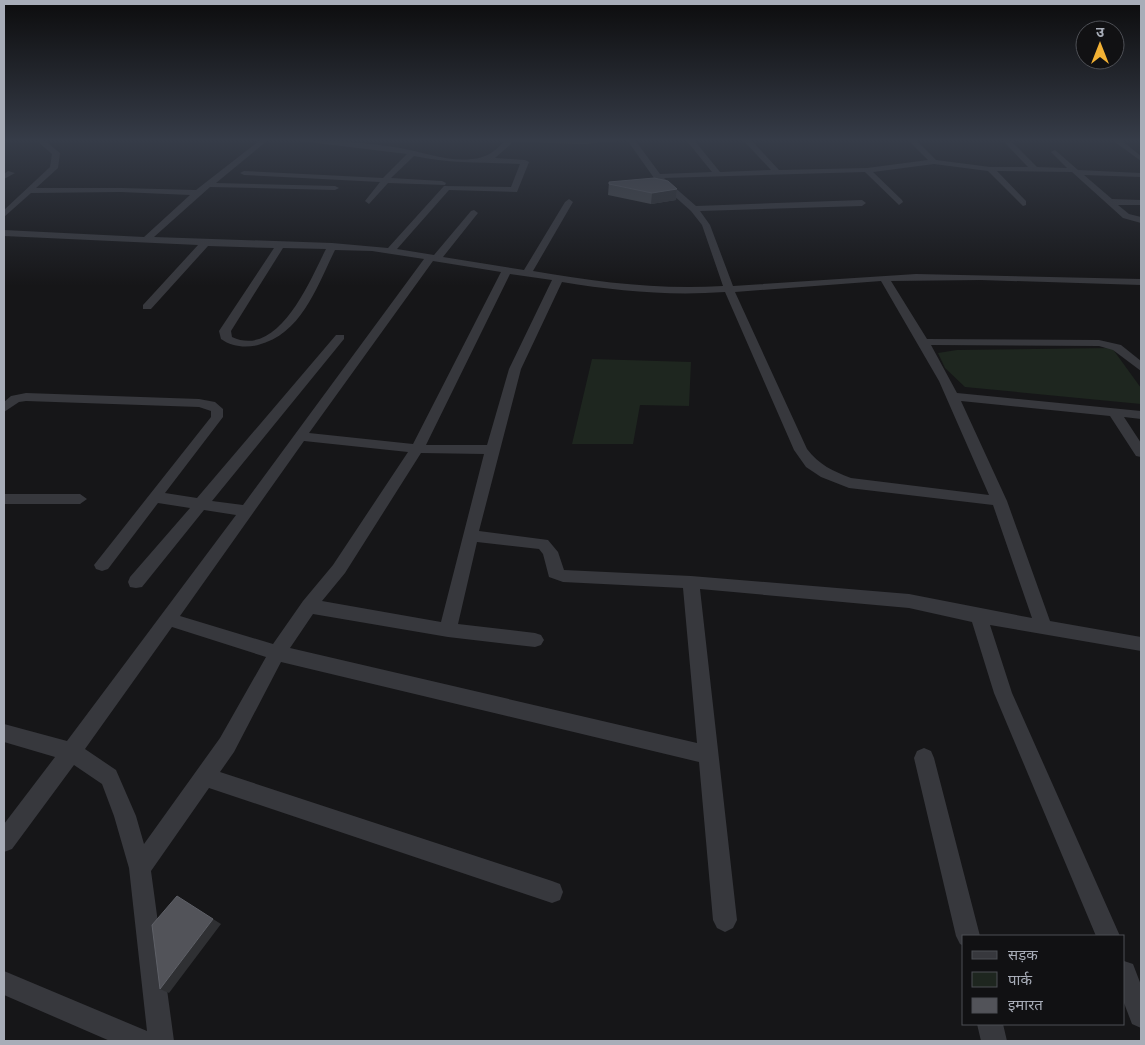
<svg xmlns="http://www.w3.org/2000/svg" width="1145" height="1045" font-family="Karla,'Noto Sans Devanagari',sans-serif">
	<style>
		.green { fill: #1e261f }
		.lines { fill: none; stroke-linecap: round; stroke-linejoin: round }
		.street { fill: #37383d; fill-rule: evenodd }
		.wall { fill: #47494d }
		.shaded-wall { fill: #2f3033 }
		.building { fill: #525359; stroke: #5f6168 }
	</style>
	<rect width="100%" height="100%" fill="#161618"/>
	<path class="green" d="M1112,348L1141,388V404L965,387L945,368L938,353L957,350Z
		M592,359L691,362L689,406L640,405L633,444H572Z"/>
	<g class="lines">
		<path class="street" d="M36,140H44L60,153L58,168L36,188H121L196,190L260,140H268L216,183L335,186L339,188L335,190L210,187L154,237L332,243L388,248L444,186L511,187L520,164C484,162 450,164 414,156L391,178L442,181L446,183L445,185L388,183L369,204L365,201L380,182L244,175L240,173L244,171L383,178L407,154L292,140C328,140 365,142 400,148C423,152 448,162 472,159C486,158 494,152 504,142L497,140H635L660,174L712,172L686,140H694L720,172L771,170L743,140H751L779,170L867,168L928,160L908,140H916L936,160L990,167H1028L1002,140H1010L1037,167L1067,168L1051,152L1055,150L1078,170L1141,173V177L1084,175L1112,199L1141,200V205H1118L1129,214L1141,217V223L1123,218L1072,172L997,171L1026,201V205L1023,206L988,171L934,164L873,172L902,200L903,202L899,205L865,172L664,178L696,206L862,200L866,203L862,206L700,211L710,225L733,286L916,274L1141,279V285L981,280L891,281L927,339L1099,340L1121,345L1141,361V371L1113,350L1099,346L931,345L957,393L1141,411V419L1124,417L1141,443V457L1136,456L1110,416L961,401L1007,501L1050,621L1141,637V651L990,625L1012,693L1120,936H1096L994,693L972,622L909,608L700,589L737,920L733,928L725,932L717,928L713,920L699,762L281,662L234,752L220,772L552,881L560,884L563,892L560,900L552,903L209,788L151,871L174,1041H110L4,995V971L147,1031L129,868L114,816L102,784L74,765L12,849L4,852V824L55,757L4,742V724L67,741L236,515L204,510L142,587L136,588L130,587L128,582L130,577L190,508L158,503L108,569L102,571L96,569L94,565L211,417V411L199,407L26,401L19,402L4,412V402L11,396L26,393L199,399L215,402L223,409V417L165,493L197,498L336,335H344V339L212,501L243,505L424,259L372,251L335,250C317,286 302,334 258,345C246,348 232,347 221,339L219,331L274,248L208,246L151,309H143V305L198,245L4,236V230L144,237L190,195L121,192L31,193L4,217V210L50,167L52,154ZM627,140L654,178L691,211L702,225L723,286C658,290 597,282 533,271L573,202L569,199L565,202L524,270L443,257L478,213L474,210L471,211L434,255L397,249L449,190L517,192L529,162L525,160L495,158L513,142L585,144ZM283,248L326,249C310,280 279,359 232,337L231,331ZM433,261L501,272L413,444L309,433ZM510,274L552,280L509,369L487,445H426ZM881,281L939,381L989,495L851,478C833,471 819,465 807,449L735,292ZM562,282C616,291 669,296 725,292L794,450L806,467L821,477L849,488L993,505L1032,618L909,594L691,576L564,570L558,552L548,540L479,531L521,369ZM304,441L408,452L333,565L303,601L273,644L180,616ZM421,453L484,454L441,622L322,601L345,573ZM477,542L539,549L543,554L549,577L563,582L683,588L697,743L290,648L313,614L448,637L535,647L541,645L544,640L541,635L535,633L458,624ZM172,627L266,657L220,738L144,844L136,816L116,770L85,749Z
			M1112,140H1121L1141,156V161Z
			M8,171L15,173L4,179V174Z
			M4,494H80L87,499L80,504H4Z
			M924,748L931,751L934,758L980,936H964V946L960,944L956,936L914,758L917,751Z
			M1124,961L1133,964L1141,985V1028L1132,1024L1124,1003Z
			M977,1024H1003L1007,1041H981Z"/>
	</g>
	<path class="wall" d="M609,182L677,189L676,200L651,204L608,195Z"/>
	<path class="shaded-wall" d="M677,189L676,200L651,204L652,193Z
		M213,919L221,924L169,993L160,989Z"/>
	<path class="building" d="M654,178L668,181L677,189L652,193L609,184V182Z
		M177,896L213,919L160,989L152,925Z"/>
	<linearGradient id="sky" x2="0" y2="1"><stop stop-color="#0c0c0d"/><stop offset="0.49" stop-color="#363c48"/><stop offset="1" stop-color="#363c48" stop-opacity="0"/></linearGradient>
	<rect width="1145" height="286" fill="url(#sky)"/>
	<rect width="1145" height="1045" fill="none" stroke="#a8adb8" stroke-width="10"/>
	<rect x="962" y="935" width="162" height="90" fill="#111113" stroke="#4d4f55"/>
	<rect x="972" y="951" width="25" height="8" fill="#37383d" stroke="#4d4f55"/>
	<text x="1008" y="960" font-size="15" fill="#a8adb8">सड़क</text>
	<rect x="972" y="972" width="25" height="15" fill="#1e261f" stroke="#4d4f55"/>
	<text x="1008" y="985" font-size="15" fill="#a8adb8">पार्क</text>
	<rect x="972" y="998" width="25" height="15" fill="#525359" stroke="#4d4f55"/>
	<text x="1008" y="1010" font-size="15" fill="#a8adb8">इमारत</text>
	<g transform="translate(1100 45)"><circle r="24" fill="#111113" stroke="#4d4f55"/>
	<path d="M0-4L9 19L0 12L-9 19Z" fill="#f2b134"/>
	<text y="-8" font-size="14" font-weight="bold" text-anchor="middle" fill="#a8adb8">उ</text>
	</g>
</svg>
